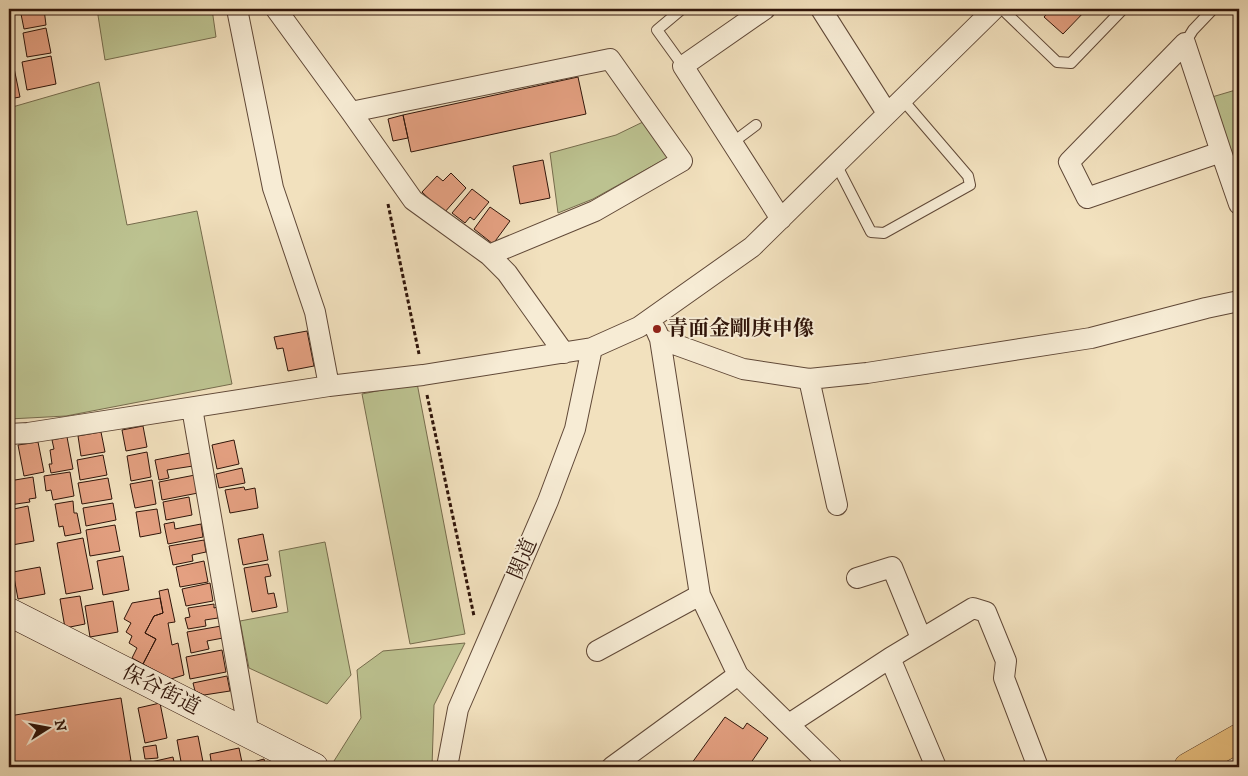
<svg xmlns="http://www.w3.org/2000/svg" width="1248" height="776" font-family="'IM FELL DW Pica','Noto Serif JP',serif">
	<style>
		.green { fill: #bcc290; stroke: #766c4d }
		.building { fill: #e4a081; stroke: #30150a }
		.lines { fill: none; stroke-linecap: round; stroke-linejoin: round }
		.service-casing { stroke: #604837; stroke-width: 12 }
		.minor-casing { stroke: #604837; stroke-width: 22 }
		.secondary-casing { stroke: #30150a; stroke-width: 29 }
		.primary-casing { stroke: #30150a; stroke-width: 29 }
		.path { stroke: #30150a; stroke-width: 3; stroke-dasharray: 4 2.5; stroke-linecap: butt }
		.service { stroke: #f7ecd5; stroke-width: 10 }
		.minor { stroke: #f7ecd5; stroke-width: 20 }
		.secondary { stroke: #f7ecd5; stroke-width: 28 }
		.primary { stroke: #e9c07f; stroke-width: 28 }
		.poi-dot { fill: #8f2418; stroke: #f7ecd5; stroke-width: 2 }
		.labels { text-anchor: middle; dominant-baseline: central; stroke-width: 4; stroke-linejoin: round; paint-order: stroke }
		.poi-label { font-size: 21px; font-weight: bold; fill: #30150a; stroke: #f7ecd5; text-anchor: start }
		.street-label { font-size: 21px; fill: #30150a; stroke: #f7ecd5 }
	</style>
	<rect width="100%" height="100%" fill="#f2e1be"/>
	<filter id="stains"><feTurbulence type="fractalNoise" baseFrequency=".004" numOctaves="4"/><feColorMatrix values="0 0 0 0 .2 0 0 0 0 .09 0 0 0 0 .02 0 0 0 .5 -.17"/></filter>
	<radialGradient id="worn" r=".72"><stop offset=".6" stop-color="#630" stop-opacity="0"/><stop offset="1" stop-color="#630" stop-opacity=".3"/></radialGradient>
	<path class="green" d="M97,9H212L216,37L105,60Z
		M99,82L127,225L197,211L232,384L66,416L9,419V108Z
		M1239,89V174L1212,97Z
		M647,120L674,154L593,199L558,213L550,153L616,135Z
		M417,383L465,634L410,644L362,394Z
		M325,542L351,675L327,704L249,668L240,621L288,612L279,551Z
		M465,643L434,705L432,767H343L334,761L361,718L357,670L383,651Z"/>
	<path class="building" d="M20,9H44L46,25L24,29Z
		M1049,9H1087L1063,34L1044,17L1050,10Z
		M46,28L51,53L27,57L23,33Z
		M51,56L56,84L27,90L22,62Z
		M14,68L20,97L9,99V70Z
		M578,77L586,114L411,152L403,115Z
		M403,115L408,138L393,141L388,119Z
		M543,160L550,198L520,204L513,166Z
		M451,173L466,188L444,213L422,192L437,176L443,181Z
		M472,189L489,202L474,220L470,217L465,223L452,213Z
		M490,207L510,221L493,244L474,229Z
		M307,331L314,366L288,371L283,348L277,349L274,337Z
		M143,426L147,447L126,451L122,430Z
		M101,432L105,452L81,456L78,436Z
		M67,437L73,469L51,473L49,464H52L50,450L54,449L52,440Z
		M234,440L239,464L217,469L212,445Z
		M38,442L44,472L24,476L18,445Z
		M147,452L151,477L131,481L127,456Z
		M190,453L193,466L167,470L169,478L159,480L155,460Z
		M103,455L107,475L80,480L77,460Z
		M242,468L245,483L219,488L216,474Z
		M70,472L74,496L53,500L51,490L46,491L44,476Z
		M195,475L198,493L162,500L159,482Z
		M33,477L36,498L29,499L30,502L9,505V481Z
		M108,478L112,499L82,504L78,483Z
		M152,480L156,504L135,508L130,484Z
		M244,487L245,490L255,488L258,508L230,513L225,490Z
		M189,497L192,515L166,520L163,502Z
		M73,501L74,513H77L81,533L65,536L63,526L59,527L55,504Z
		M113,503L116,520L86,526L83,508Z
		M28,506L34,541L12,545L9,529V510Z
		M157,509L161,533L140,537L136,512Z
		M174,522L175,529L201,524L203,537L168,544L164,524Z
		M115,525L120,551L90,556L86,530Z
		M263,534L268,560L243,565L238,539Z
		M83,538L93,589L66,594L57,543Z
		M204,540L206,552L192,555L193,561L173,565L169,546Z
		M123,556L129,590L103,595L97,561Z
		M204,561L208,582L180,587L176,567Z
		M268,564L271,576L265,577L268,594L274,593L277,607L252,612L244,568Z
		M40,567L45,594L18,599L13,572Z
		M210,583L213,601L186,606L182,589Z
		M168,589L175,622L168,623L172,645L178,643L184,675L171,679L143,664L156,639L145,633L154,616L163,613L159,591Z
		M80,596L85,624L65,628L60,599Z
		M160,598L163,613L154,616L145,633L156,639L143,664L132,658L137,648L129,643L132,636L126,632L131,623L124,619L132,603Z
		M113,601L118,632L90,637L85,606Z
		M214,604V608L217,607L218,618L205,620L206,626L188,629L185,618L190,617L188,608Z
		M221,626L223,638L207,641L209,649L191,653L187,632Z
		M222,650L226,672L190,679L186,657Z
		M227,676L230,691L204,695L195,691L193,683Z
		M121,698L131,761L91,767H9V716Z
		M160,703L167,738L145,743L138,708Z
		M725,717L743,729L747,723L768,738L748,767H689Z
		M198,736L204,767H182L177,740Z
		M156,745L158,758L145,759L143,747Z
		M239,748L243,767H212L210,754Z
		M173,757L175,767H152L151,762Z
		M264,759L266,767H254L253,762Z"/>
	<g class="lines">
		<defs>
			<path id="service" d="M682,9L657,30L683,66
				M1002,9L1057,62L1071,63L1123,9
				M1185,43L1193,30L1213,9
				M732,143L756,125
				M836,164L871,232L884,233L970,185L968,176L902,99"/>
			<path id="minor" d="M237,9L273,188L315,312L329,386
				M276,9L351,112L413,200L489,255L507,273L564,353
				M765,9L683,66L781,219
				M821,9L887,113
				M351,112L610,59L682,161L595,211L489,255
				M1221,152L1087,198L1069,162L1185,43L1221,152L1239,204
				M656,330L660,339L700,595L738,675L832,767
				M660,339L743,369L809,379L867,373L1091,338L1206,308L1239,301
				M809,379L837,505
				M192,408L249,735
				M9,434L28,433L329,386L423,375L592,348L639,327L752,247L994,9
				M857,578L892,567L921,638
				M597,651L700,595
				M890,658L936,767
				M789,724L890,658L973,608L986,612L1006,661L1004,678L1038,767
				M447,767L458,709L548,501L575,429L592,348
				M612,767L738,675"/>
			<path id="secondary" d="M9,612L314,767"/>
			<path id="primary" d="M1188,767L1239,738"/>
		</defs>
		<use href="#service" class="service-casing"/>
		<use href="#minor" class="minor-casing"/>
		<use href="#secondary" class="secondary-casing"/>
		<use href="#primary" class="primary-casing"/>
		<path class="path" d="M388,204L419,354
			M427,395L474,616"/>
		<use href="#service" class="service"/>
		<use href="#minor" class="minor"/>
		<use href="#secondary" class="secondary"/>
		<use href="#primary" class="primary"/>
	</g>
	<circle class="poi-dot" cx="657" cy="329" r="5"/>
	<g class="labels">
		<g class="poi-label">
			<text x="667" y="329">青面金剛庚申像</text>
		</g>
		<g class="street-label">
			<text transform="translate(523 559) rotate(-67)">関道</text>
			<text transform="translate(161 690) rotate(27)">保谷街道</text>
		</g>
	</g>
	<rect width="1248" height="776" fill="none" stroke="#f2e1be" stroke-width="30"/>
	<rect x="10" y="10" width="1228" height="756" fill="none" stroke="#30150a" stroke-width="2.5"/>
	<rect x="15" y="15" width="1218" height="746" fill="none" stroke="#30150a"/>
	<g transform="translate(48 728) rotate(79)" stroke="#f7ecd5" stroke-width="4" paint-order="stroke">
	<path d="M0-4L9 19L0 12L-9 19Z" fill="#30150a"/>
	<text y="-8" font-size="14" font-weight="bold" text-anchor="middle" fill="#30150a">N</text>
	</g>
	<rect width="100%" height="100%" filter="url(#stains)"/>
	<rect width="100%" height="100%" fill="url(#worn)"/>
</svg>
